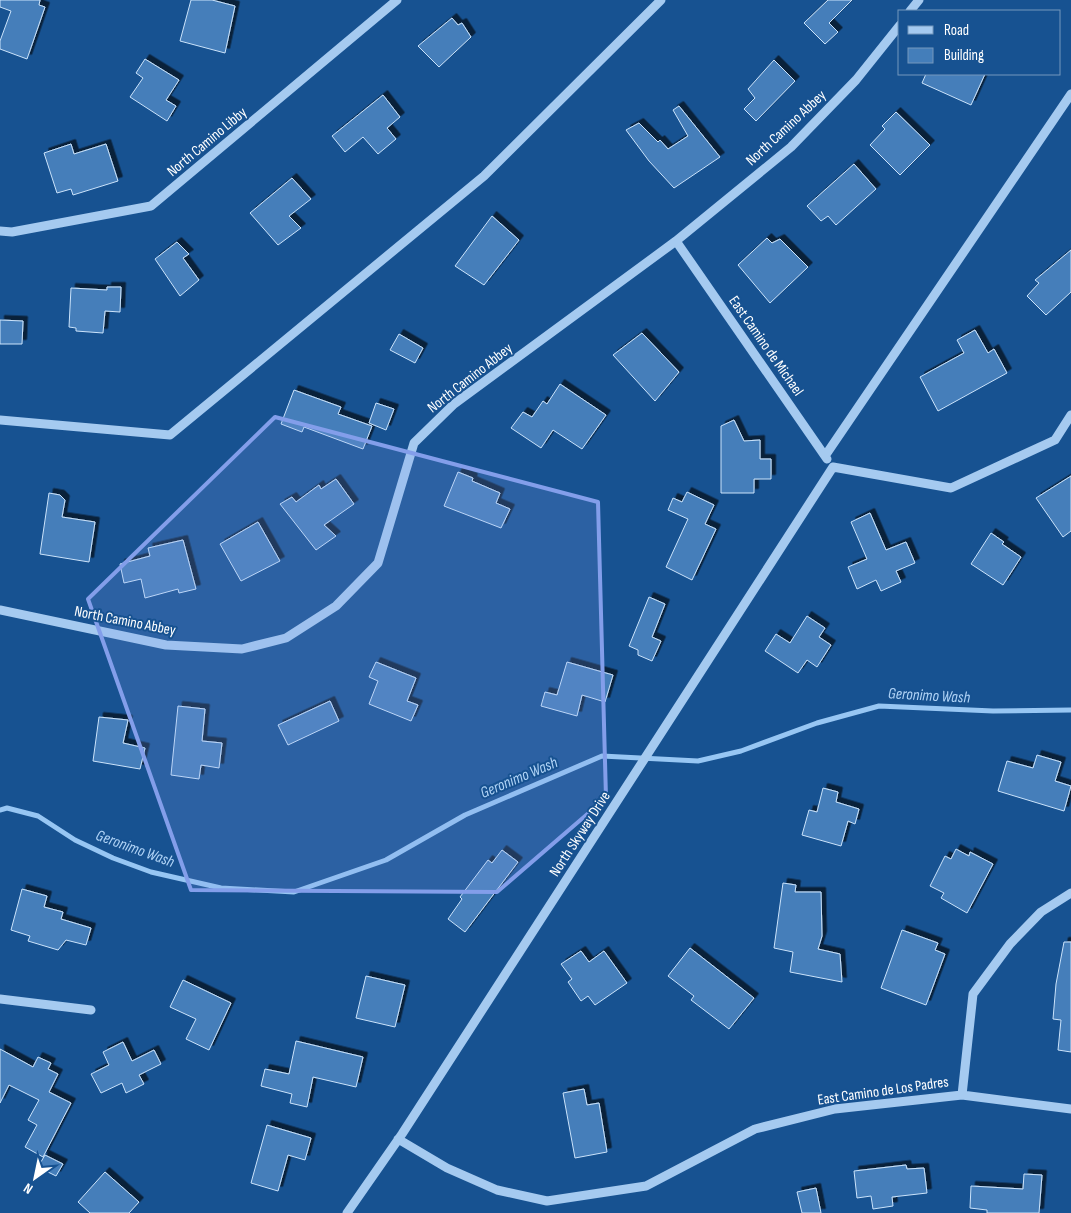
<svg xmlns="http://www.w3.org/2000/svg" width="1071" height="1213" font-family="'Sofia Sans Condensed',sans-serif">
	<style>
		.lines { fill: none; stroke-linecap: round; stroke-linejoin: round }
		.stream { stroke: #97c6f3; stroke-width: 5 }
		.building { fill: #447eba; stroke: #cbe3fb; filter: url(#shadow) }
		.minor { stroke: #a5caf0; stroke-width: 9 }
		.marked { fill: #839eea; fill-opacity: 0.2; stroke: #839eea; stroke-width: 4; stroke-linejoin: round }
		.labels { text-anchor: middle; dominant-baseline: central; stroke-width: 4; stroke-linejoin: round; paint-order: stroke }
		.street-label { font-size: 15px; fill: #fff; stroke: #175291 }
		.water-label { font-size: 16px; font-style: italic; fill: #b1d4f7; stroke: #175291 }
	</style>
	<defs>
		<filter id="shadow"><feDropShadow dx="4.5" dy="-4.5" stdDeviation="0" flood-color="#0009"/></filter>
	</defs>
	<rect width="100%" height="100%" fill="#175291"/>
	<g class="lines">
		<path class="stream" d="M0,810L7,808L38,816L75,840L113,858L151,872L221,888L294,892L386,860L465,815L602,756L698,761L741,751L817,723L879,706L993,711L1071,710"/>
	</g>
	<path class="building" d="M0,0H40L39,5L45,7L27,59L0,49V41L11,11L0,7Z
		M191,0H212L235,6L225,53L180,41Z
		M828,0H852L829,23L838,32L825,44L804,23Z
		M452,18L458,25L462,23L471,37L439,67L418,46Z
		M145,59L179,80L166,100L176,106L167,121L130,97L143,78L136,73Z
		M774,60L795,81L756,121L744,109L755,98L748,89Z
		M926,74H985L971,105L922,83Z
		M383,95L400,117L387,128L396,139L378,154L363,137L345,152L332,136Z
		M679,106L720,157L674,188L649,161L626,130L639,123L658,142L660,140L668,149L688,136L673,110Z
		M896,112L930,145L900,175L870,145L885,129L882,126Z
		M71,144L74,154L106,144L118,181L73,195L71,189L57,193L44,153Z
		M854,164L876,189L836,225L828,216L821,221L807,206Z
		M292,178L311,199L289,216L301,228L278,245L250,213Z
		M492,216L519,240L484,285L455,266Z
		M767,238L772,243L780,239L808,267L770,303L738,265Z
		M177,242L189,254L183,258L199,280L180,296L155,259Z
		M1071,250V292L1046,315L1027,296L1039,283L1035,280Z
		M107,287H121L120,312L105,311L103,333L76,331V328L69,327L71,288L107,290Z
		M0,320L23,321L22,344H0Z
		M975,330L988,353L994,349L1007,373L938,411L920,377L964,353L957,340Z
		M642,333L679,372L655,401L613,355Z
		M399,334L423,348L415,363L390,350Z
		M560,384L606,415L582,449L553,430L541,448L511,428L523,412L532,417L543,401L547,404Z
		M294,390L341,407L338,414L372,426L363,449L304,427L302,432L281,424Z
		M376,403L394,409L386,430L369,423Z
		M734,420L744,441L760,440V459H771V479H754V493H721V426Z
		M458,472L473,478L472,481L500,493L496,503L510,509L501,528L444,506Z
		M1071,476V531L1063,537L1036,498Z
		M336,479L354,504L324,525L336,536L316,550L280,504L292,497L296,502L319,485L321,489Z
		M687,492L714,505L705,524L716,529L692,580L666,567L688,519L668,510L673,498L682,502Z
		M49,493L60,495L65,500L62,517L95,522L89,562L40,554Z
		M870,513L886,550L906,542L915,563L896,571L901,582L881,591L876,580L857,589L848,567L867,559L851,522Z
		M258,522L280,561L241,581L220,544Z
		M991,533L1004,542L1002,544L1021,557L1003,585L971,564Z
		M183,540L196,589L179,593L178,589L145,598L141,579L124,583L120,564L150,556L148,548Z
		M649,597L665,604L652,637L661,641L652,661L638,655V650L629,646Z
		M807,616L825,628L819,637L831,645L817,667L807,660L798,673L765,651L776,634L790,643Z
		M376,662L416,678L407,701L418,705L411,721L369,704L378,681L369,677Z
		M567,662L613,675L605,702L582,695L577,716L541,706L545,692L557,695Z
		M330,701L339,721L288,745L278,725Z
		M178,706L205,709L202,741L222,743L219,768L201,765L199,779L171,775Z
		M99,717L128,720L123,743L145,748L140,769L93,761Z
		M1037,755L1061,762L1055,781L1071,786L1064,811L998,791L1007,761L1033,768Z
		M823,788L838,792L836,802L859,809L855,824L848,821L841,846L802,835L809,810L817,812Z
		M956,849L969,856L970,852L993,864L967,913L941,898L944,893L930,886L945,856L951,859Z
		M502,850L518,862L465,932L448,919L462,899L460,897L488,860L492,863Z
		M783,883L796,885L795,892H821L822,936L818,949L840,954L842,982L790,972L793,952L774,948Z
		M22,889L47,896L44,907L63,912L61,919L91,928L86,945L66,940L58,950L28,941L30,936L11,930Z
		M902,930L938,943L935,950L945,954L926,1005L881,988Z
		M1064,942H1071V1052L1058,1050L1061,1020L1053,1019L1056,984Z
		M690,948L754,998L729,1029L691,1000L694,996L668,976Z
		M581,951L589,962L604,951L627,983L595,1005L588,996L581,1001L568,982L572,979L561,964Z
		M366,976L405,985L395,1027L356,1018Z
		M183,980L231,1003L209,1050L186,1039L196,1019L170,1007Z
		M296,1041L363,1057L356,1087L313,1077L307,1107L290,1103L292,1094L261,1086L265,1069L289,1074Z
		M123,1042L132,1061L154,1050L161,1064L139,1075L144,1084L126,1093L122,1083L101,1093L91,1074L109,1065L103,1052Z
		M0,1049L33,1067L38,1057L51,1063L48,1069L58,1074L49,1092L71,1103L43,1157L25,1147L37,1125L28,1120L39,1100L9,1085L0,1103Z
		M584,1089L587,1105L599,1103L607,1152L575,1158L563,1093Z
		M267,1125L311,1138L305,1160L288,1155L278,1191L251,1183Z
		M45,1155L63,1164L56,1176L38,1167Z
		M906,1165L907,1169L924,1168L927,1193L892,1197L893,1206L873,1209L871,1196L857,1198L854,1171Z
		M105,1172L139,1202L129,1213H90L78,1202Z
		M1024,1174L1042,1175L1039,1213H987V1210L970,1208L971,1186L1023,1189Z
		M816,1188L821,1213H802L797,1192Z"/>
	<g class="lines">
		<path class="minor" d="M910,11L919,0
			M0,231L12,232L151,206L397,0
			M676,241L827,459
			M0,420L170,435L484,176L661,0
			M825,456L1071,94
			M833,467L951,488L1055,440L1071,415
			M0,610L166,645L242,649L286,638L336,606L378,563L414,443L454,404L676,241L791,147L856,80L900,25
			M0,999L91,1010
			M962,1095L973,994L1010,944L1041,912L1071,893
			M398,1139L447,1168L497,1190L547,1201L646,1186L755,1129L835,1109L962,1095L1071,1109
			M347,1213L402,1134L833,467"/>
	</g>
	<path class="marked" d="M275,417L598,502L606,798L497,892L191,890L88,599Z"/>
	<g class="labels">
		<g class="street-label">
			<text transform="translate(786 128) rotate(-43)">North Camino Abbey</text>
			<text transform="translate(207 142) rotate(-40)">North Camino Libby</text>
			<text transform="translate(766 346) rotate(55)">East Camino de Michael</text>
			<text transform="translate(470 378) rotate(-38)">North Camino Abbey</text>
			<text transform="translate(125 621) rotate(11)">North Camino Abbey</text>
			<text transform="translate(580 834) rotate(-57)">North Skyway Drive</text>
			<text transform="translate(883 1091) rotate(-8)">East Camino de Los Padres</text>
		</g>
		<g class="water-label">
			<text transform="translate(929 696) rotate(3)">Geronimo Wash</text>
			<text transform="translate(519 778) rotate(-23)">Geronimo Wash</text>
			<text transform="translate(135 849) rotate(20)">Geronimo Wash</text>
		</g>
	</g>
	<rect x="898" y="10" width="162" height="65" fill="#175291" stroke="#7497bd"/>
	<rect x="908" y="26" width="25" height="8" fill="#a5caf0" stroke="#7497bd"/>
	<text x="944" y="35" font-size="15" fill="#ffffff">Road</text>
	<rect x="908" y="48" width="25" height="15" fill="#447eba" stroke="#7497bd"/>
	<text x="944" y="60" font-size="15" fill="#ffffff">Building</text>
	<g transform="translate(35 1178) rotate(213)" stroke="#175291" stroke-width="4" paint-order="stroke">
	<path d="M0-4L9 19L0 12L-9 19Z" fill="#ffffff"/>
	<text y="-8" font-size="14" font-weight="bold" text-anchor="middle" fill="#ffffff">N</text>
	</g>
</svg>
